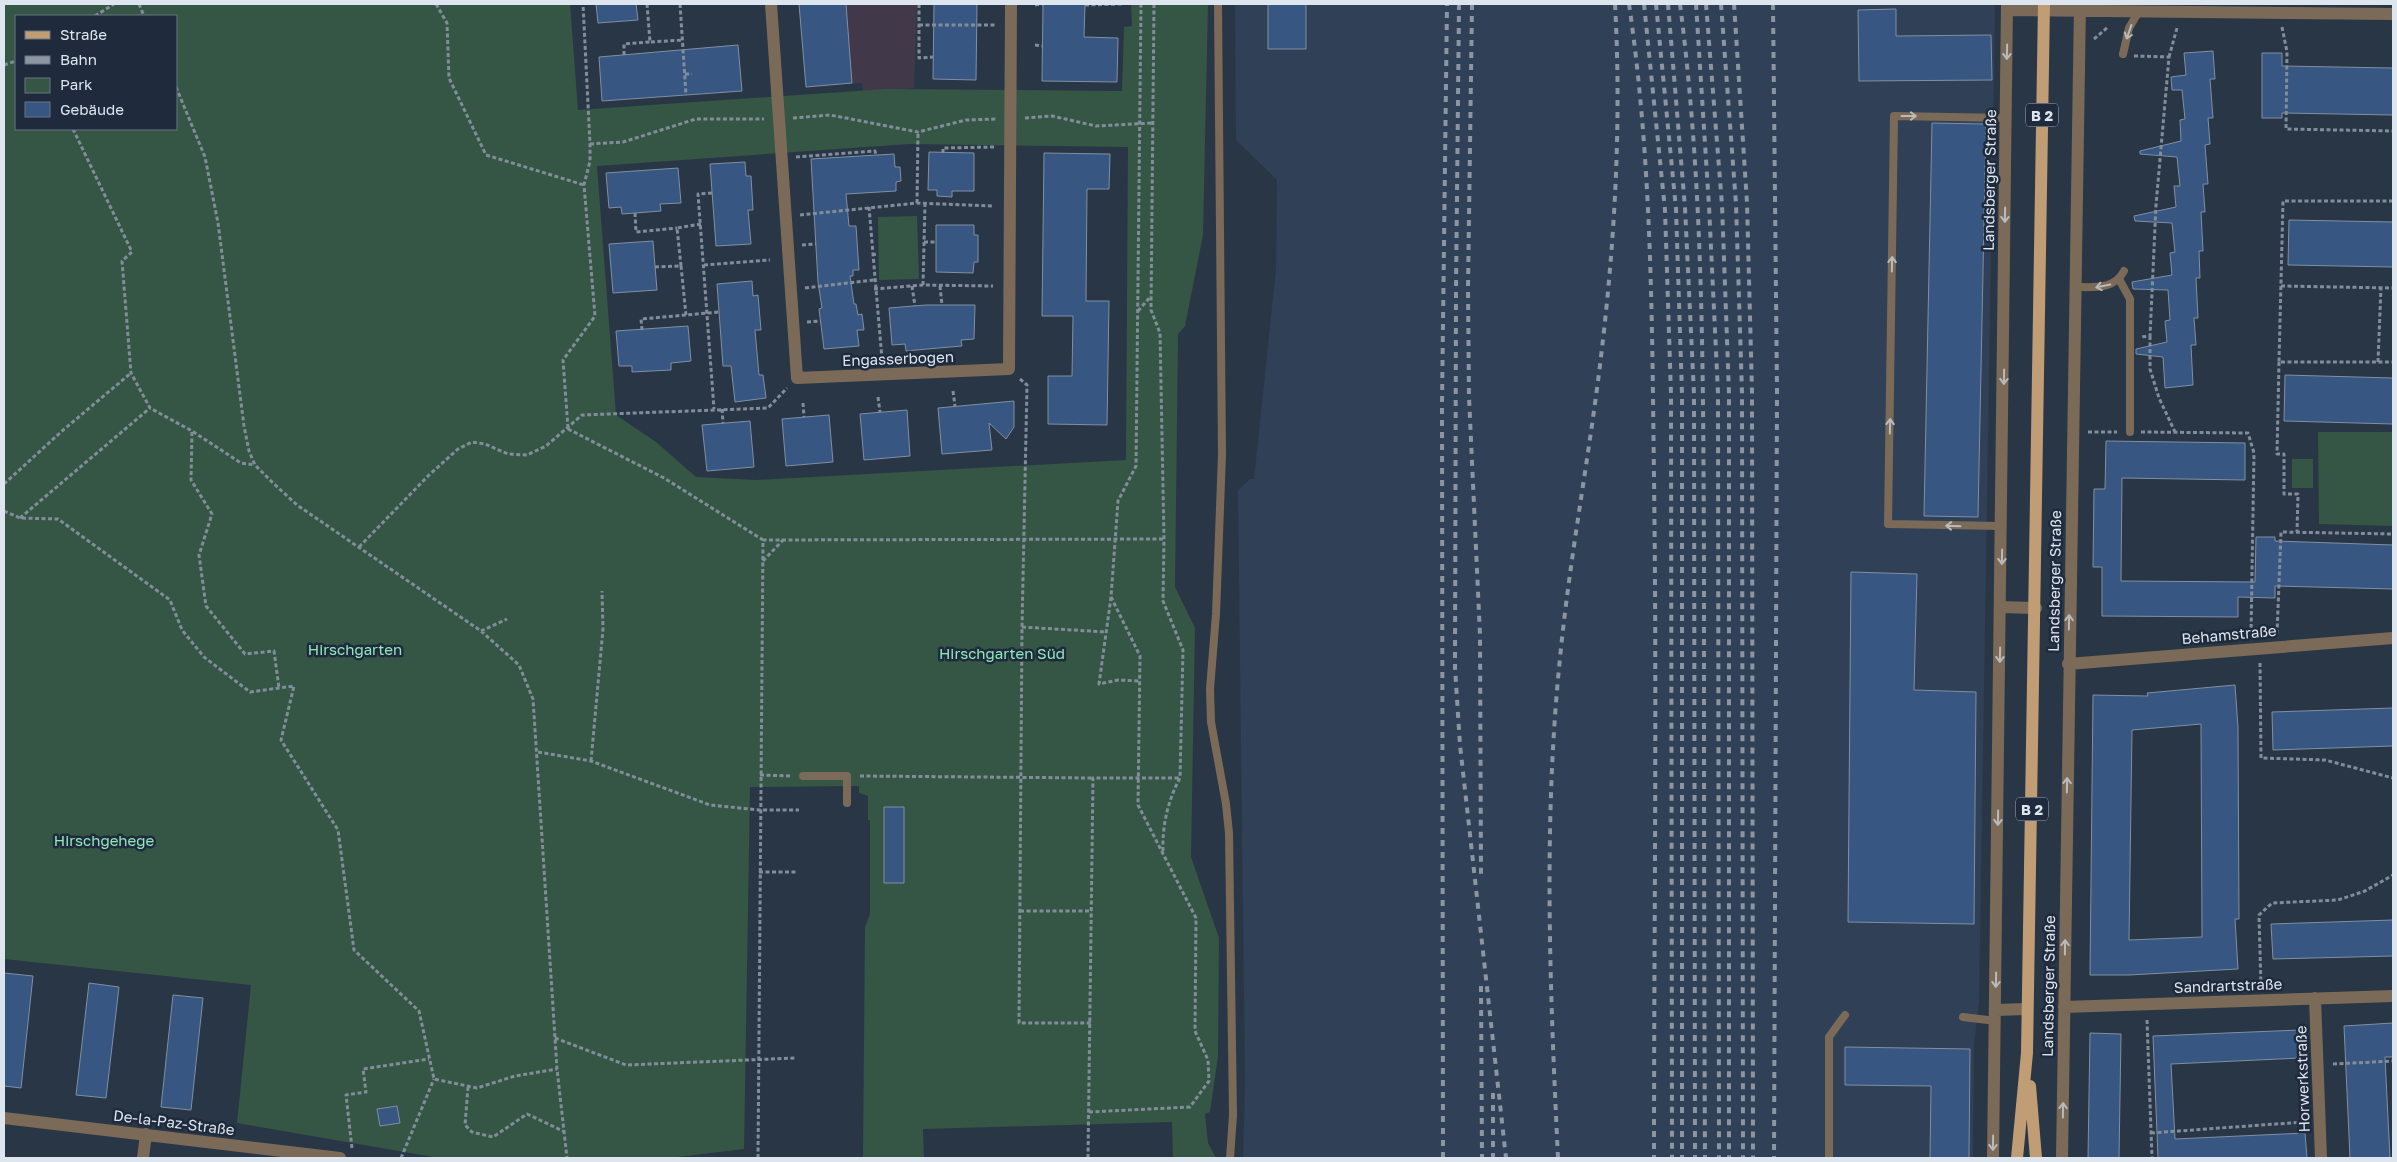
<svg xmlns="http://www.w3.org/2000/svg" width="2397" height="1162" font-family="'Golos Text',sans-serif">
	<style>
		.built { fill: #304056 }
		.education { fill: #413849 }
		.green { fill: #355644; fill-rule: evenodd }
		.building { fill: #375782; stroke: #808fa3; fill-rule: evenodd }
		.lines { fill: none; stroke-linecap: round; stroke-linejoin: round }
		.path { stroke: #828d9a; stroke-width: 3; stroke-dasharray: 4 2.5; stroke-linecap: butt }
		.service { stroke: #7b6a57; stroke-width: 8 }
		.minor { stroke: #7b6a57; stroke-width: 12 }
		.primary { stroke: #c19d76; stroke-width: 12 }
		.rail { stroke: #8c96a3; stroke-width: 4; stroke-dasharray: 6 6; stroke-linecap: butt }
		.oneway { stroke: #bbbaba }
		.labels { text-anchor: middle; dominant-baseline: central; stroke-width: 5; stroke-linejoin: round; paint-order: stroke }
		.shield { fill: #1f2b3c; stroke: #a4adb9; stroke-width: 1 }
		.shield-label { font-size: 14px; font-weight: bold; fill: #dde5ef }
		.street-label { font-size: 15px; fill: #dde5ef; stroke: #1f2b3c }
		.park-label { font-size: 15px; fill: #90e9b9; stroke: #1f2b3c }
	</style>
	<rect width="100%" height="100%" fill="#293646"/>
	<path class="built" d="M1235,4H1995L1979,1002L1974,1045L1973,1158H1243L1245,1082L1238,490L1250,479H1254L1276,269L1277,180L1236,140Z"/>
	<path class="education" d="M799,4H917L914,88L863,92L862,83L806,87Z"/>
	<path class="green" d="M4,4H570L578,110L886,89L1122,91L1124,27L1132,26L1131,4H1208L1203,235L1185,326L1178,334L1175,587L1195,628L1191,857L1219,938L1218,1056L1210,1112L1205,1114L1208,1143L1216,1158H1173L1172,1122L923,1129L924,1158H863L865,927L870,914V820H868V796L859,793V786L750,787L744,1149L669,1158H439L237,1123L251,985L4,959ZM16,16H176V129H16ZM909,144L1128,147L1126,460L756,480L696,477L656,442L616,415L597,166Z
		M917,216L919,279L879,280L878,217Z
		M2318,432H2393V526L2319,524Z
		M2292,459H2313V488H2292Z"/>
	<path class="building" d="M596,4H636L638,20L598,23Z
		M799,4H846L852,83L806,87Z
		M934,4H977L976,80L933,79Z
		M1043,4H1085L1084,37L1118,38L1117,82L1042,81Z
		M1268,4H1306V49H1268Z
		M1896,9V36L1991,35L1992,80L1859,81L1858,10Z
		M738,45L742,91L602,101L599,57Z
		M2213,51L2215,79H2210L2213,118H2208L2210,144L2205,145L2208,184H2203L2205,212H2201L2203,251H2199L2200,278H2196L2198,318H2194L2196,345H2191L2193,385L2165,388L2163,357L2136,354V349L2167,342L2165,321L2170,320L2168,290L2133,289L2132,282L2172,275L2170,253L2175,252L2172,223L2135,221L2134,216L2176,207L2174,186H2180L2177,157L2140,154V151L2181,141L2180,120L2185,119L2182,90H2172L2171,77L2186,75L2184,53Z
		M2262,53H2282V66L2393,68V115L2282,113V118H2262Z
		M1932,123L1986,124L1978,517L1924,516Z
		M929,152L974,153V191H952V197L937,196V190H928Z
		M1044,153L1110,154L1109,189H1087L1086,301H1109L1107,425L1048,424V376H1072L1073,316H1042Z
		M894,154L895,167H900L901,181L896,182V191L846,194L849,226H856L859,270H853V276H850L854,304H856L858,315L862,314L864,330H857L859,346L824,349L819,309L822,308L818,282L811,159Z
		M745,162L746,176H751L753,210H748L751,244L716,246L710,164Z
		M678,168L681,203L660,204L661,211L622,214L621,207L609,208L606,173Z
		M2289,220L2393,222V267L2288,265Z
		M936,225H974V235H978V262H974L973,273L936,272Z
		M653,241L657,290L613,293L609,244Z
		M752,281L753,296L758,295L761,330H755L759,375H763L766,398L735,402L731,366H723L717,284Z
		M926,305H975L974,339L961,340L962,346L927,349L906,351L905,344L892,345L889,308Z
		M688,326L691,361L671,363V370L632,372V366H619L616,331Z
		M2285,375L2393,378V424L2284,421Z
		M1014,401V427L1006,439L989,423L992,450L942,454L938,408Z
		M907,410L910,456L864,460L860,414Z
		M829,415L833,462L786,466L782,419Z
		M750,421L754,467L707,471L702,425Z
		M2106,441L2245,443V480L2122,478L2121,581L2255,582L2256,537H2275V541L2393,545V589L2275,586V598L2238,597V617L2102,616V567H2093L2094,489H2105Z
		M1851,572L1917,574L1914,690L1976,692L1974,924L1848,922Z
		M2235,685L2238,727L2239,919H2235L2238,969L2129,975H2090L2093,695L2148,696L2147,693ZM2201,724L2202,937L2129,940L2132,730Z
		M2393,708V746L2273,750L2272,712Z
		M884,807H904V883H884Z
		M2393,920V956L2273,959L2271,924Z
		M4,973L33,976L21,1088L4,1086Z
		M89,983L119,987L106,1098L76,1095Z
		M173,995L203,998L191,1110L161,1107Z
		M2393,1023V1057H2385L2390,1158H2350L2344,1026Z
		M2300,1030L2301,1058L2171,1064L2175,1139L2305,1133L2307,1158H2158L2153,1036Z
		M2090,1033L2121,1034L2119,1158H2088Z
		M1845,1047L1970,1049L1969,1158H1930L1931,1086L1845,1085Z
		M397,1106L400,1123L380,1126L377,1109Z"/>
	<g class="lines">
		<path class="path" d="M139,4L144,16
			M436,4L447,23L449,78L486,155L584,185
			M647,4L650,42L683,40
			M680,4L686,95
			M919,4V58L933,57
			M1154,4L1151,310L1160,333L1164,539L1163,601L1183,650L1180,778C1168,800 1162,826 1163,851
			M1035,5L1043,4
			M1085,5L1122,4
			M95,16L114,4
			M919,25H995
			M2282,27L2287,52L2286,129L2393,131
			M2094,39L2108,27
			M1035,45L1043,46
			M624,55V44L650,42
			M2134,56L2169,57L2156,205L2150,336L2141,337
			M2169,57L2177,28
			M4,65L16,61
			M685,74H692
			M176,87L205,157L218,223L244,426L249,451L255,465L272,482L297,505L481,631L519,665L533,699L557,1069L567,1158
			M793,118L830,115L918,132L966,120L996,119
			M1025,118L1052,116L1096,126L1152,123
			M73,129L132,252L122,261L131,373L150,408L192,431L241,463L255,465
			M590,144L623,142L696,119H764
			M943,153V148L994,147
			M796,157L875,151L876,155
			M712,193L698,194L714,409
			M2393,201H2283L2279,362H2393
			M917,203L918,132
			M869,207L882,359
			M635,213L636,232L677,228
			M800,215L917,203L994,206
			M924,242H936
			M802,245L816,244
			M872,255L878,254
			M704,265L770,260
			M681,266L677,228L701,224
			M655,267L681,266L686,315
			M923,285L925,204
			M912,286L915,306
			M940,286L942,305
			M2281,286L2393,288
			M805,288L874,280
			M874,289L923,285L993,286
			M1138,311L1151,296
			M807,322L821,321
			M642,330L641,319L719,312
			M2150,336V369L2159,398L2175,432
			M2279,362L2277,454H2284V494H2298L2297,532
			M2378,362L2381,287
			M1020,379L1027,385L1022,627L1019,1023H1091
			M953,391L955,406
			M878,397L880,412
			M803,403L804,417
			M722,409L723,423
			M568,428L563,360L595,316L584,185L590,161V144L583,4
			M568,429L664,478L763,540
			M192,432L191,480L212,514L199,555L206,606L245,654L274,651L279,688
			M2088,432H2117
			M2141,432L2248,433L2254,453L2251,634
			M4,484L62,431L131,373
			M4,511L20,518L58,519L170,600L182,630L204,657L250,692L294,686L281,740L338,830L354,950L419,1011L434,1079L477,1088L515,1076L557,1069
			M20,518L150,408
			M359,547L429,475L458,449L472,442L485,444L508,454L527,455L546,446L582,415L768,408L787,388
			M763,561L783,540
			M1111,597L1099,684L1118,680L1140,681
			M1022,627L1106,632
			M481,631L507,619
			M2277,634L2281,532L2393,534
			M2260,663L2261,758L2325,760L2393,778
			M538,752L591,761L710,805L759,810H799
			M591,761L603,629L602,591
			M760,775L792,776
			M860,776L1093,778
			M759,872H798
			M1020,911H1092
			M2261,987L2259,915L2272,903L2338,900L2365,891L2393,875
			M2147,1020L2152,1158
			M555,1038L626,1065L796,1058
			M2333,1064L2393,1061
			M468,1087L465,1125L472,1132L493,1137L527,1114L563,1131
			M1089,1112L1190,1107L1209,1081L1208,1060L1195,1031L1196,918L1138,805L1140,656L1111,597L1118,501L1136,466L1141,4
			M2151,1133L2304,1122
			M352,1148L346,1095L366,1092L363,1069L429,1059
			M401,1158L434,1079
			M758,1158L763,540L1164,539
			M1088,1158L1093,778H1179"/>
		<path class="service" d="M1218,4L1222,455L1216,614L1210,689L1211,722L1226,804L1229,833L1233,1115L1230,1158
			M2123,54L2129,28L2139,11
			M2119,279L2130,299V432
			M2075,287C2094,287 2114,290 2124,271
			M2002,526L1888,524L1894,116L2006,118
			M803,776H847V803
			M1963,1017L1996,1021
			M1829,1158V1037L1845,1015"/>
		<path class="minor" d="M771,4L797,378L1009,369L1011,4
			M2007,10L2393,14
			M2001,607L2036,608
			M2068,664L2393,638
			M2315,998L2321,1158
			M2064,1007L2393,996
			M1996,1010L2027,1009
			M4,1118L340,1158
			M143,1158L146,1134
			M1993,1158L2007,4
			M2062,1158L2080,4"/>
		<path class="primary" d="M2030,1086L2036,1158
			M2017,1158L2027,1053L2044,4"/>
		<path class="rail" d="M1459,4L1456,289L1455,668L1460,745L1506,1158
			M1472,4L1468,289L1469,397L1480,635L1481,876
			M1629,4C1652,161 1652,321 1654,479C1657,705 1654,932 1654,1158
			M1644,4L1665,210L1671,394L1672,1158
			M1656,4L1676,209L1682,394V1158
			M1668,4L1685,208L1694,394L1695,1158
			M1680,4C1704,190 1703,379 1704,566C1704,763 1704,961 1705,1158
			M1696,4L1709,206L1718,393L1719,1158
			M1706,4L1722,205L1729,393V1158
			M1721,4L1736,204L1742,393L1743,1158
			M1734,4L1747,203L1752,392L1753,1158
			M1773,4L1777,392L1774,1158
			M1481,986L1482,1158
			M1493,1093V1158
			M1443,1158L1442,404L1447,4
			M1558,1158C1550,991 1543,825 1560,658C1569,565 1586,474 1598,381C1614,256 1622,130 1615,4"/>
	</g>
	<defs><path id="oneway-shaft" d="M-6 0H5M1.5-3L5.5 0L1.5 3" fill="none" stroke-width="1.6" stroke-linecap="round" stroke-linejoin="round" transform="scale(1.25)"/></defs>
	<g class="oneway">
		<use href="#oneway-shaft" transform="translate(2129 32) rotate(109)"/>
		<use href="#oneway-shaft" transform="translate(2007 52) rotate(91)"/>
		<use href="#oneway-shaft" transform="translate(1909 116)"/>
		<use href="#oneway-shaft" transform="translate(2005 215) rotate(91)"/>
		<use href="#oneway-shaft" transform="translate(1892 264) rotate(-89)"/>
		<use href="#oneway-shaft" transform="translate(2103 286) rotate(169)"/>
		<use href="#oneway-shaft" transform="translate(2004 377) rotate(91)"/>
		<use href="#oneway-shaft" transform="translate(1890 426) rotate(-89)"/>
		<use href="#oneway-shaft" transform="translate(1953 526) rotate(-178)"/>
		<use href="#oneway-shaft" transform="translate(2002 557) rotate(91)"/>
		<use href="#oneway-shaft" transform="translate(2069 622) rotate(-89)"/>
		<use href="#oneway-shaft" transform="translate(2000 655) rotate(91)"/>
		<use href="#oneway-shaft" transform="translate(2067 785) rotate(-89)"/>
		<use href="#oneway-shaft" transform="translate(1998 818) rotate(91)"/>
		<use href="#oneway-shaft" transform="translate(2065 947) rotate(-89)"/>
		<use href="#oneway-shaft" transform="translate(1996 980) rotate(91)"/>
		<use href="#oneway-shaft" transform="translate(2063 1110) rotate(-89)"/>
		<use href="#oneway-shaft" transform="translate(1993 1143) rotate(91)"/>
	</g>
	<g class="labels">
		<g class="shield">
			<rect x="2026" y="103.5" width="32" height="23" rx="4"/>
			<rect x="2016" y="797.5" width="32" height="23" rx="4"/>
		</g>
		<g class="shield-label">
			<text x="2042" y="115">B 2</text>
			<text x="2032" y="809">B 2</text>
		</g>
		<g class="street-label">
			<text transform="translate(1989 180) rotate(-89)">Landsberger Straße</text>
			<text transform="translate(898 358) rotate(-2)">Engasserbogen</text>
			<text transform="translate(2054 581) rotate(-89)">Landsberger Straße</text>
			<text transform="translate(2229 634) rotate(-5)">Behamstraße</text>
			<text transform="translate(2228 985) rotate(-2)">Sandrartstraße</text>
			<text transform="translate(2048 986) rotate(-89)">Landsberger Straße</text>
			<text transform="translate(2302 1079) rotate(-92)">Horwerkstraße</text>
			<text transform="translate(174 1122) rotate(7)">De-la-Paz-Straße</text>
		</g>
		<g class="park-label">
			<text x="355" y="649">Hirschgarten</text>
			<text x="1002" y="653">Hirschgarten Süd</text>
			<text x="104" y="840">Hirschgehege</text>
		</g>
	</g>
	<rect width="2397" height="1162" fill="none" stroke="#dde5ef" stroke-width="10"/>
	<rect x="15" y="15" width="162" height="115" fill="#1f2b3c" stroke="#6b7584"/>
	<rect x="25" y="31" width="25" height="8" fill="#c19d76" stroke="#6b7584"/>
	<text x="60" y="40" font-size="15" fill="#dde5ef">Straße</text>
	<rect x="25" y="56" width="25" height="8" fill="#8c96a3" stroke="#6b7584"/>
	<text x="60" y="65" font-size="15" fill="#dde5ef">Bahn</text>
	<rect x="25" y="78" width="25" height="15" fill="#355644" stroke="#6b7584"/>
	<text x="60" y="90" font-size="15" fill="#dde5ef">Park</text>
	<rect x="25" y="102" width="25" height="15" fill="#375782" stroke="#6b7584"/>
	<text x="60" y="115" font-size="15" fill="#dde5ef">Gebäude</text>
</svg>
